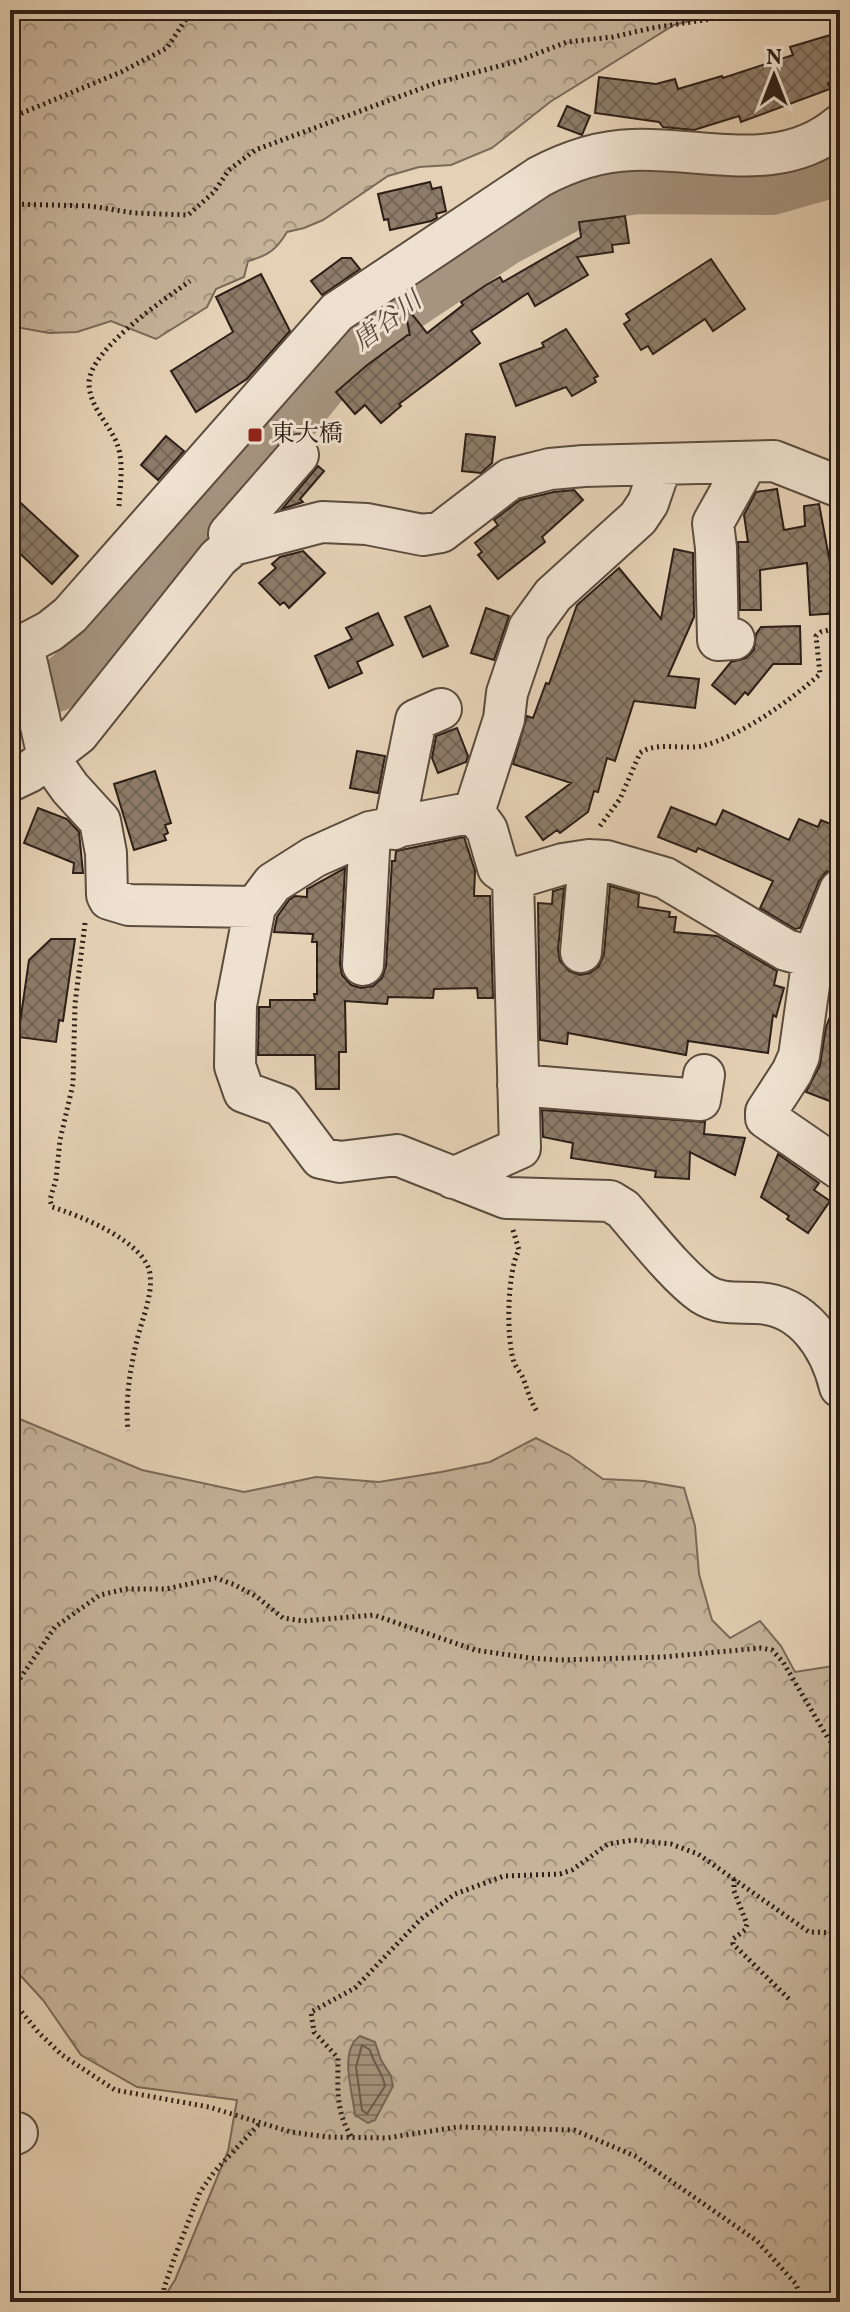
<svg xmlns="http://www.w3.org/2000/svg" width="850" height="2312" font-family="Vollkorn,'Noto Serif JP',serif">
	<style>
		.forest { fill: url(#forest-crowns); stroke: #7a6958; stroke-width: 2 }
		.water { fill: url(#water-rules); stroke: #766555; stroke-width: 2 }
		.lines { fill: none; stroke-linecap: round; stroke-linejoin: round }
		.shore { stroke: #6a5a4b; stroke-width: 2 }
		.river { stroke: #a6947f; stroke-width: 52 }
		.building { fill: url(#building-cross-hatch); stroke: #2d1f17; stroke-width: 2 }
		.minor-casing { stroke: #5b4c3e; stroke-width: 44 }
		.path { stroke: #2d1f17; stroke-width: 5; stroke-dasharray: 2 4; stroke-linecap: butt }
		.minor { stroke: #eee1cf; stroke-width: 40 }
		.poi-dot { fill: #8f2418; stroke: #eee1cf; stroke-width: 3 }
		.labels { text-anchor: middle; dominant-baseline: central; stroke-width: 6; stroke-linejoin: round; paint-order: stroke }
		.poi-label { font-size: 24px; fill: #2d1f17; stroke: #eee1cf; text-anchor: start }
		.water-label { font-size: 26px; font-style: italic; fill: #57483b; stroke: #eee1cf }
	</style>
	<defs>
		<pattern id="forest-crowns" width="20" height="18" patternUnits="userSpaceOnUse" patternTransform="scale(2)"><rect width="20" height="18" fill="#c6b39a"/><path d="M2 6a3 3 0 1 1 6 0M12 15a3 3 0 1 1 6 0" fill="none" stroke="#a1917d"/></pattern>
		<pattern id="water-rules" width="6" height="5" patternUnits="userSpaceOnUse" patternTransform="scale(2)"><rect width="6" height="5" fill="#a6947f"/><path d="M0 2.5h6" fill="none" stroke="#887867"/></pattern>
		<pattern id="building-cross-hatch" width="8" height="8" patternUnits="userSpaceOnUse" patternTransform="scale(2)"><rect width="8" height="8" fill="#8d7c69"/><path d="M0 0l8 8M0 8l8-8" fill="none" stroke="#746555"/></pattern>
	</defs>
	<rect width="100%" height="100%" fill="#e5d1b5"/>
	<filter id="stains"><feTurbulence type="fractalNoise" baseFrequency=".0025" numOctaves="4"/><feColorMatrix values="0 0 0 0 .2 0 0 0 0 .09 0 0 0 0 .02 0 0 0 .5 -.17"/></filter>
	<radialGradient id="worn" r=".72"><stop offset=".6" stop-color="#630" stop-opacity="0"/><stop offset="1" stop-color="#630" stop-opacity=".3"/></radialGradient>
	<path class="forest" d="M10,10H734L674,25L550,102L492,148L451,165L419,167L388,176L323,220L304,228L287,232C277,249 268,256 248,261L244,277L216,289L207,307L156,339L111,321L77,332L49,333L10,326Z
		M10,1415L142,1470L244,1492L316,1477L379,1482L441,1472L490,1462L536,1438L569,1455L603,1479L644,1481L684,1488L695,1526L699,1574L712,1620L730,1638L760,1621L781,1646L795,1672L840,1665V2302H161L175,2280L228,2151L237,2100L137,2087L81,2055L43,2000L10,1964Z"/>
	<path class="water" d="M360,2036L375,2042L381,2060L391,2076L393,2086L375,2120L368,2123L355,2115C353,2093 338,2051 360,2036Z"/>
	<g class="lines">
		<path class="shore" d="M362,2045L370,2050C373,2063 383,2073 385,2086L367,2114L362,2110L356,2067Z"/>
		<path class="river" d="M10,697L56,686L70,676L224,504L361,336L505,240L590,195L638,188L772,189L828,173L840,166"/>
	</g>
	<path class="building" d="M840,32V80L828,83L830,89L741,122L739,116L694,130L663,127L659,122L595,113L599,77L656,84L675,79L678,89L722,76L723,78L793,55L790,47Z
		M567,106L590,116L582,135L558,126Z
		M430,182L432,189L441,187L446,211L436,214L437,218L431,221L390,230L388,219L384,220L378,194Z
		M625,216L629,243L612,245L613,252L577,257L588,275L535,306L528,293L471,331L480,343L399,404L401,406L381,423L365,405L355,414L336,392L366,366L409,334L410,336L404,304L427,333L463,305L461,302L486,285L500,277L503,282L581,237L579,222Z
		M342,258H351L360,269L322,295L311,281Z
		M711,259L745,309L713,331L705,319L653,354L648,346L641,350L624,324L630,320L626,314Z
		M261,274L290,331L247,379L196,412L171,371L233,332L216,297Z
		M566,329L598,376L594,378L596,382L572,396L566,387L516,406L500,364L544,347L542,343Z
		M466,434L495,437L492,463L481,473L462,471Z
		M166,436L184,451L158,480L141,465Z
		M318,466L324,471L300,499L303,502L282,509Z
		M777,489L784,530L805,526L804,506L819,504L834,584H840V613L810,615L807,563L760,570L761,610H740L738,542H748L744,515L756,492Z
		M574,490L583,500L542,537L545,542L498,579L478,555L482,552L475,543L498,525L494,520L520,500L554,492Z
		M10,493L78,556L52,584L10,544Z
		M674,549L693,553L694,617L668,676L699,679L695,708L634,701L615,761L607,758L598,792L594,791L588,812L560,833L557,830L543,840L526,817L571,783L513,764L527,716L533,718L546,683L549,684L577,605L619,568L661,619Z
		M303,551L325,573L289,608L284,602L280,605L259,583L276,568L272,564L280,557Z
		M430,606L448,646L423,657L405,617Z
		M486,608L509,616L494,660L471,653Z
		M378,613L393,645L357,662L362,673L329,688L315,656L352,639L346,628Z
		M800,626L801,664H773L748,695L745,692L735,704L712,685L731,662L746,658L754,650L756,634L761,627Z
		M457,728L468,756L466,762L438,773L432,758L436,736Z
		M357,751L385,756L378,793L350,788Z
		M155,771L171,823L165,825L168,833L164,835L166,840L134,850L114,784Z
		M671,807L716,825L723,810L789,840L799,819L818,827L821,820L840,828V868L826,872L819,881L800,928L795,929L760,908L773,881L698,848L696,852L658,837Z
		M38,808L67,819L79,832L83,873H73L74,863L24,843Z
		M464,837L475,871L474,896H490L493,998H478L477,988L434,989L433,998L388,997L387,1004L345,1001L346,1052H339V1089H316L315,1055H258L259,1007H270V1000H315L314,994H317V942H312L313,934L274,932L277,917L289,900L295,896L307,897V889L345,868L340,964L342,975L351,985L361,988L373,986L382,978L386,966L392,861H395L396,851Z
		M610,886L639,894L638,907L670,912L669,917H676L674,932L717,936L777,971L774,985L784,988L776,1017L773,1015L768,1053L688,1041L686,1055L568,1033L567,1044L540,1040L538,903L552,904L553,891L564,888L558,950L560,961L569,971L580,975L590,973L599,966L604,954Z
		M51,939H75L63,1021L59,1020L56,1042L18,1037L29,960Z
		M838,997H840V1105L806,1092L820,1065L826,1027Z
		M542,1110L705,1122L704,1134L745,1138L735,1175L690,1152L689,1179L655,1177L656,1171L571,1158L573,1143L543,1137Z
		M778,1154L819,1183L814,1190L830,1201L808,1233L787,1219L789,1216L761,1197Z"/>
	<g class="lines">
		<defs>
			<path id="minor" d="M661,465L648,503L638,518L553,595L529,628L507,693L504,719L474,812L487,830L498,868L513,879L563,864L589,860L606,861L665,878L786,950L840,965
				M229,534L298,455
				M734,639L718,640L716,548L713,523L747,462
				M23,646L48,757L70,788L100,821L106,853L107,895L109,899L129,905L255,907
				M10,652L50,631L70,615L337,312L539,177C569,161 598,151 632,150C703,147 780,176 840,125
				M10,781L29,772L78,734L218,558L233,545L322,522L367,524L423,535L441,532L510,479L550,469L584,466L774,461L840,487
				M474,812L370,832L314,857L273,883L255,907L236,1005L235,1066L244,1092L282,1106L321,1158L340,1162L397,1155L506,1198L610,1201L623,1209C644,1233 678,1277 703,1294C720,1305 737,1302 756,1303C803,1304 830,1346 840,1387
				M394,829L416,720L441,709
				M840,890L813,957L799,1056L792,1072L766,1112V1118L840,1169
				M581,952L589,860
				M363,965L370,832
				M518,1085L700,1100L704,1075
				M453,1178L520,1148L513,879
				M10,2136L17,2133"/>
		</defs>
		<use href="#minor" class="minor-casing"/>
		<path class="path" d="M10,118L121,72L167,48L192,10
			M10,204L90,206L134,213L188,215L214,192L229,170L255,150L436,83L518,61L567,42L613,37L652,28L770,10
			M119,506C120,484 125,459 115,439C106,421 90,406 89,384C88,350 165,299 190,281
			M600,826L620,799L640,753C657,741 682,750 702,746C741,736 790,701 820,674L816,636L821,632L840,627
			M85,923L75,1004L73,1084L60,1140L56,1179L50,1200L52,1207C79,1215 146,1242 150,1274C153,1295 142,1319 137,1340C130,1370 125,1399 128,1431
			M513,1230L519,1250C507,1271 506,1339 514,1362C516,1368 521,1373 523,1378C528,1391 530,1401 538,1413
			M10,1685L19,1680L55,1627L100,1595L126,1589H166L216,1578L235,1585L257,1597L283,1618L303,1621L374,1615L475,1650L530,1658L559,1660L663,1657L761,1648L772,1650L783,1662L829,1740L840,1748
			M734,1879V1891L747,1924L745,1930L733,1939V1944L789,1999
			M10,1998L39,2033L62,2055L115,2090L209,2107L291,2132L327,2137L387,2138L457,2127L574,2130L635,2156L757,2241L796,2284L802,2302
			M351,2136C335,2110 338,2087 338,2058L314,2032L311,2012L355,1988L421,1919L455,1894L504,1876L560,1874L572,1870L608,1844L633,1840L671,1844L698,1854L809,1932L840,1933
			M163,2302L164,2288L175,2256L200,2192L214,2172L259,2124"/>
		<use href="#minor" class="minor"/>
	</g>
	<rect class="poi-dot" x="247" y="427" width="16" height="16" rx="4"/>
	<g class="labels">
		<g class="poi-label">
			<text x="271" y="435">東大橋</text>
		</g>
		<g class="water-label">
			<text transform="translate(388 322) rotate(-37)">唐谷川</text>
		</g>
	</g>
	<rect width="850" height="2312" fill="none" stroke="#e5d1b5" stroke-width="40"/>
	<rect x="12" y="12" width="826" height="2288" fill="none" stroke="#2d1f17" stroke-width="4"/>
	<rect x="20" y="20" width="810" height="2272" fill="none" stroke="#2d1f17" stroke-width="2"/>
	<g transform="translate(774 76)" stroke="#eee1cf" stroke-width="6" paint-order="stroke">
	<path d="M0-6L14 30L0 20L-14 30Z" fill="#2d1f17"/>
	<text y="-12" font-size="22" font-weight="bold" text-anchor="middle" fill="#2d1f17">N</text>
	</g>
	<rect width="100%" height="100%" filter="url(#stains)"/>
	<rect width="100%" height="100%" fill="url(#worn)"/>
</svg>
